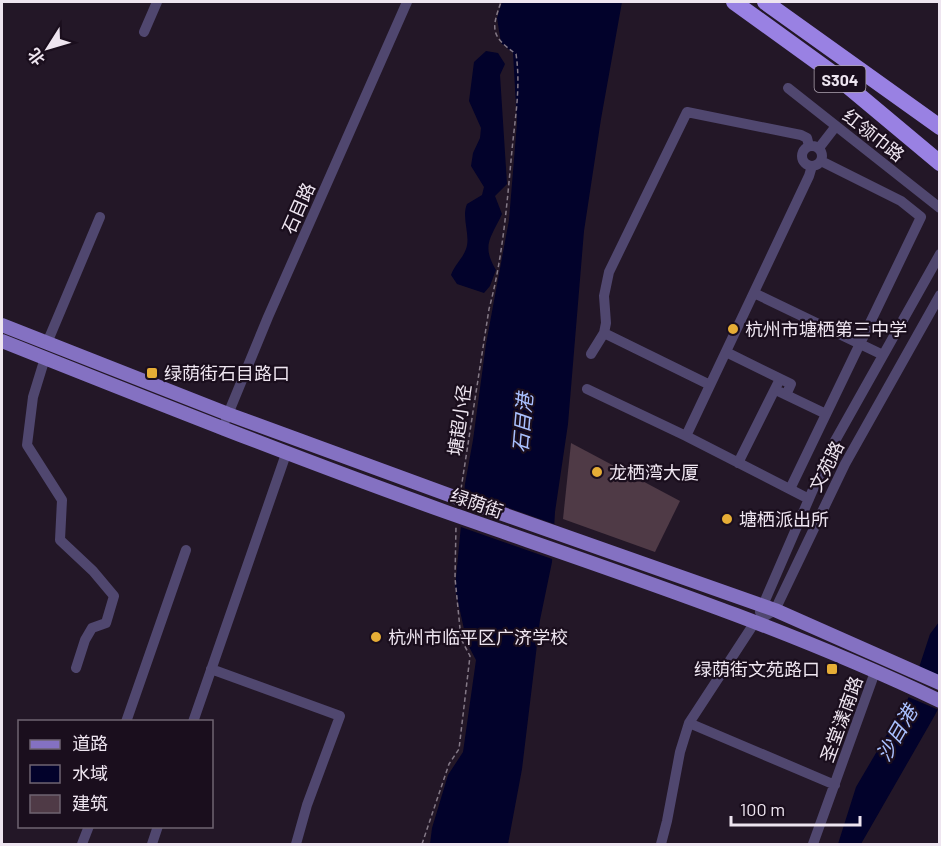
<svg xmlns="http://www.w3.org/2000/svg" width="941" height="846" font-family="Barlow,'Noto Sans SC',sans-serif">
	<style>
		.water { fill: #02022b }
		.pier { fill: #231727 }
		.building { fill: #4f3a46 }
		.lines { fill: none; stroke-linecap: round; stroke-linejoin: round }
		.path { stroke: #847987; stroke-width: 1.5; stroke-dasharray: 4.5 3; stroke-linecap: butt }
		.minor { stroke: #50476f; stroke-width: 10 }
		.major { stroke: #8471c2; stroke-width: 14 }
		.highway { stroke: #9981e3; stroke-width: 16 }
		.poi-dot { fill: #e6ad36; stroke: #1a0e1d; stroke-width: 2 }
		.labels { text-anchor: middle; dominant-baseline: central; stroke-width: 4.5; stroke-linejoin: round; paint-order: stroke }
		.shield { fill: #1a0e1d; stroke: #aea4b1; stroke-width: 1.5 }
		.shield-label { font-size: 16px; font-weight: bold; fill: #eee5f0 }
		.street-label { font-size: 18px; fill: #eee5f0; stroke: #1a0e1d }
		.poi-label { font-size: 18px; fill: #eee5f0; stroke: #1a0e1d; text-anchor: start }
		.water-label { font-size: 20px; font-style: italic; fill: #aac1ff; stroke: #1a0e1d }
	</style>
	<rect width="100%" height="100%" fill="#231727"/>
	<path class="water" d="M502,2H622L601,119L584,231L568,424L555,512L552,562L540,620L522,769L508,844H430L432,828L448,775L463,752L476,660L467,643L455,588L465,484L473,440L486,344L509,220L517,123L513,53L501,43L497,18Z
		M486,51L498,53L505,64L500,75L507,184L495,196L502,214C491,238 481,245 496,270L490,286L484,293L457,284L451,275C455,264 463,258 466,249C471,235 461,218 467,204L482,195L484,187L471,166L473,153L480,138L481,128L469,101L474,62Z
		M939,622L940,705L935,715L861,844H838L856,787L910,695L930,634Z"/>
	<path class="pier" d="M461,491L557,525L555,560L458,526Z
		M917,667L939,676V710L906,696Z"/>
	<path class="building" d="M571,443L680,501L655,552L563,519Z"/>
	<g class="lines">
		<path class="path" d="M461,489L489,309C503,257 507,203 512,150C515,118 521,87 516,54C491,36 491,30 501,2
			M422,844L449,764L459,749L470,656L461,639L455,578L456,526"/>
		<path class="minor" d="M144,32L157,2
			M788,88L940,208
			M802 156a10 10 0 1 1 20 0a10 10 0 1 1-20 0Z
			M819,148L836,126
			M754,293L883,355
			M604,333L710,385
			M47,343L100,217
			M726,352L791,384L786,395
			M591,354L604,333L606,323L604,296L609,272L687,112L801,135L807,138L809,146
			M45,358L33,397L27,445L62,500L60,540L93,571L114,596L106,623L92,628L85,640L76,668
			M587,389L686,436L809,499
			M780,392L826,414
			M226,419L268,317L407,2
			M686,436L809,176L812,166
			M738,463L780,379
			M790,489L921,217L901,201L821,161
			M760,612L831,448L940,254
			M211,669L340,716L307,805L296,844
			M126,722L186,550
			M193,722L286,454
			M689,723L835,785
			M82,844L89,826
			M152,844L158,826
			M661,844L667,821L680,752L689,723L755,622L775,610L845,464L940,295
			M813,844L875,672"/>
		<path class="major" d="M2,325L228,414L449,495L775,610L940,683
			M2,341C150,400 298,459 449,513C614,571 781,625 940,701"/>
		<path class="highway" d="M734,2L831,72L940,163
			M765,2L940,127"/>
	</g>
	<g class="poi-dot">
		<circle cx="733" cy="329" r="6"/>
		<rect x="146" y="367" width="12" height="12" rx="3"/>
		<circle cx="597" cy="472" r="6"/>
		<circle cx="727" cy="519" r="6"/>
		<circle cx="376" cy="637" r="6"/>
		<rect x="826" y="663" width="12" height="12" rx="3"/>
	</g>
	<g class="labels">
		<rect class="shield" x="814.5" y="66" width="51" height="26" rx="4.5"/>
		<g class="shield-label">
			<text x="840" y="79">S304</text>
		</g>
		<g class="street-label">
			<text transform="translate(874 135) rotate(38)">红领巾路</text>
			<text transform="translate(298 208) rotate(-66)">石目路</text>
			<text transform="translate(459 420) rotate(-82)">塘超小径</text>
			<text transform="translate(826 466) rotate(-63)">文苑路</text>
			<text transform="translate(477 503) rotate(19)">绿荫街</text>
			<text transform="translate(841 719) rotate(-70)">圣堂漾南路</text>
		</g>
		<g class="poi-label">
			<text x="745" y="329">杭州市塘栖第三中学</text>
			<text x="164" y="373">绿荫街石目路口</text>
			<text x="609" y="472">龙栖湾大厦</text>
			<text x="739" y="519">塘栖派出所</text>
			<text x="388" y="637">杭州市临平区广济学校</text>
			<text x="820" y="669" text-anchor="end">绿荫街文苑路口</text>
		</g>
		<g class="water-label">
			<text transform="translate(522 423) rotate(-85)">石目港</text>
			<text transform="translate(896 733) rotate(-60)">沙目港</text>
		</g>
	</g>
	<rect width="941" height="846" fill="none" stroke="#eee5f0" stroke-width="6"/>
	<rect x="18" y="720" width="195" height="108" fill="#1a0e1d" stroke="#6f6471" stroke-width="1.5"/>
	<rect x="30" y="740" width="30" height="9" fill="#8471c2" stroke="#6f6471" stroke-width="1.5"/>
	<text x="72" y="750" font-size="18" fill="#eee5f0">道路</text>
	<rect x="30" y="765" width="30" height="18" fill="#02022b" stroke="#6f6471" stroke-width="1.5"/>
	<text x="72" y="780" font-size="18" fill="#eee5f0">水域</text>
	<rect x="30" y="795" width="30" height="18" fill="#4f3a46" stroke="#6f6471" stroke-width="1.5"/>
	<text x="72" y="810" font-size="18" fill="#eee5f0">建筑</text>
	<g transform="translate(48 48) rotate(233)" stroke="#1a0e1d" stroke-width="4.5" paint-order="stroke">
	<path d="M0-4.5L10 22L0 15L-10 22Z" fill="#eee5f0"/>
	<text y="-9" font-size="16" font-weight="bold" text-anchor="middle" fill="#eee5f0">北</text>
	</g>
	<path d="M731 816v9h129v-9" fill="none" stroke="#eee5f0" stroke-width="3"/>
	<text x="740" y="816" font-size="18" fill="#eee5f0" stroke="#1a0e1d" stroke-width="4.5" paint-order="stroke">100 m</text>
</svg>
